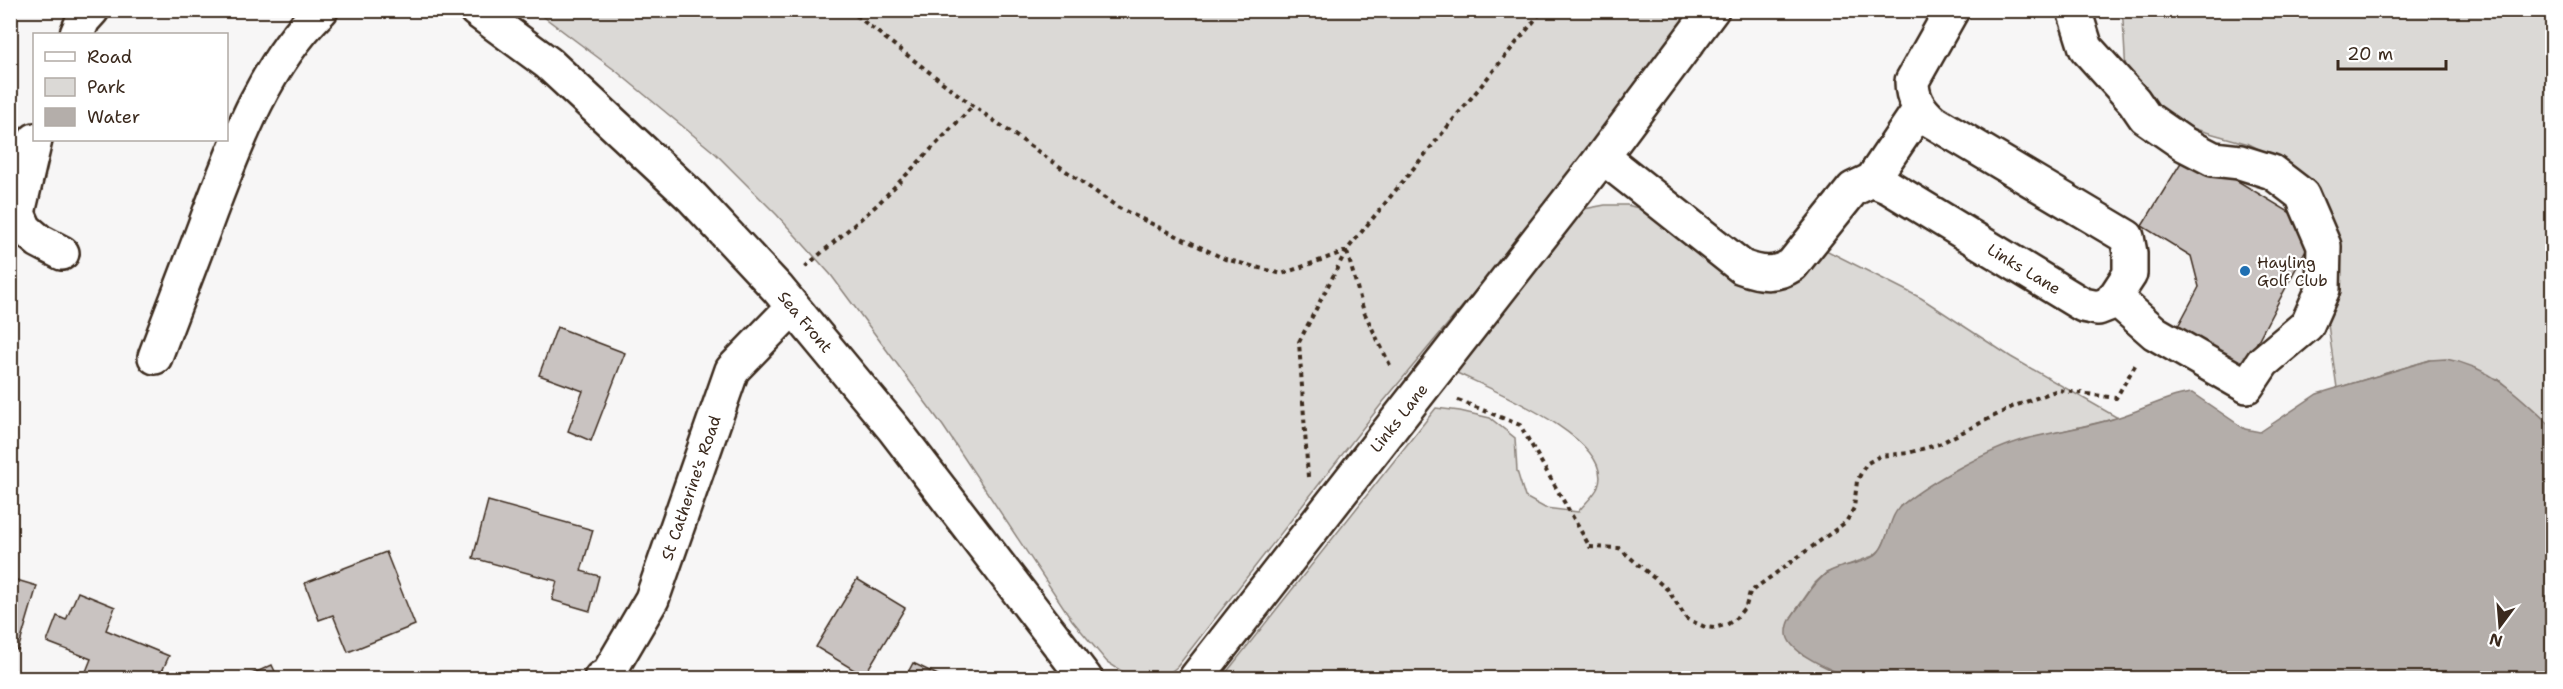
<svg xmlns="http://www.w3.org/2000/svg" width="2563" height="689" font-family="'Shantell Sans',sans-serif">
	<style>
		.green { fill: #dbd9d6; stroke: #8b827a; stroke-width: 1.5 }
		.water { fill: #b4aeaa; stroke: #847972; stroke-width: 1.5 }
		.building { fill: #c9c3c1; stroke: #3b2a1e; stroke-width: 1.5 }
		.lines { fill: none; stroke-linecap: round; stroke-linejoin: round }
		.minor-casing { stroke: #3b2a1e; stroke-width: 38 }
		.path { stroke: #3b2a1e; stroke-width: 4; stroke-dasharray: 4.5 4.5; stroke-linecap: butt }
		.minor { stroke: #fff; stroke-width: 33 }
		.poi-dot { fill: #1f6fb2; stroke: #fff; stroke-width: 2 }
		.labels { text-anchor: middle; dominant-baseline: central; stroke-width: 4.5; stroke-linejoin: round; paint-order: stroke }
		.poi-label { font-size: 16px; fill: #3b2a1e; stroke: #fff; text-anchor: start }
		.street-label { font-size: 16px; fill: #3b2a1e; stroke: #fff }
	</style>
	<rect width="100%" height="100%" fill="#f7f6f6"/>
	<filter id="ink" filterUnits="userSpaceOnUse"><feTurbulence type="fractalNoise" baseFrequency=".0167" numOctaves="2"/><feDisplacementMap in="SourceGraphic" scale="12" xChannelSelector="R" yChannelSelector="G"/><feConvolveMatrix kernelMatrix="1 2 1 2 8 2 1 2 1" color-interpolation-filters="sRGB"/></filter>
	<g filter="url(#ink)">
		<path class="green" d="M536,11H1695L1584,160L1383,402L1177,667L1164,677L1145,678L1126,674L1107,662L1072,620L943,426L831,275L777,215L716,154L616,71Z
			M2120,11H2552V427L2498,379L2430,360L2337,388L2323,289L2324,246L2267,153L2249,144L2195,129L2160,112L2126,74L2123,20Z
			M1605,205H1627L1653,212L1748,284L1820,247L1921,298L2011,357L2118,418L2024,440L1964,466L1900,506L1881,549L1873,556L1826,573L1815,583L1792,616L1800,653L1849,678H1222L1436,408L1460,411L1490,418L1515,438L1517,471L1525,497L1545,508L1578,512C1583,505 1595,495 1598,487C1617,439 1488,388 1455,372L1566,223L1584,209Z"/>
		<path class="water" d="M2446,359C2490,366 2521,397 2552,427V678H1849C1832,670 1785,652 1787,632C1787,621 1795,612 1801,604C1809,593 1816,580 1827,573C1841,564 1861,565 1874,556C1890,544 1887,517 1902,505C1931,481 1990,449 2026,439C2057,431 2089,427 2119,417C2143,410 2166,396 2192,393L2245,429L2260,432L2317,394L2430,360Z"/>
		<path class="building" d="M2188,151L2299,218L2311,240L2244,367L2176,330L2199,287L2191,256L2142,226Z
			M557,327L625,353L591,441L568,431L583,391L539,375Z
			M488,501L593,530L581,571L599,576L590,611L552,600L557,581L473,558Z
			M386,552L415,625L348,652L333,615L319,620L305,583Z
			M10,578L37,586L18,650L10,648Z
			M857,579L905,608L864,676L816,647Z
			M78,592L115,607L106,630L169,656L159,678H96L85,674L91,659L47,642L57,616L66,620Z
			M913,663L942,677V678H905Z
			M272,665L278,678H243Z"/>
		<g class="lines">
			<defs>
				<path id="minor" d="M476,10L548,63L692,197L778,289L894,429L1085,678
					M2074,10L2086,48L2134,101L2145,117L2184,144L2213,159L2240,162L2272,172L2302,195L2324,246L2323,289L2307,325L2263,362L2247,386L2155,333L2114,297
					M77,34L83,20L92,10
					M35,140L18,213L25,229L39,241L62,253
					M1603,157L1742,267C1761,274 1775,276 1792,265L1853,189L1872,180L1889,187L2083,305L2098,308L2111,303L2130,274V253L2127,237L1932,121C1919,109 1912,99 1912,81L1952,10
					M1872,180L1920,109
					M155,357C173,309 192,261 210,212C237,141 265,65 321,10
					M601,678L608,674L652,599L732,370L793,307
					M1196,678L1594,168L1712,10"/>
			</defs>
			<use href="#minor" class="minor-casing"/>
			<path class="path" d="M849,10L973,106L1119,208L1225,259L1282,274L1346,251L1543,10
				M1347,252L1364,312L1391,367
				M805,267L877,205L973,106
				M1458,400L1520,425L1590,547L1619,548L1668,590L1687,619L1705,627L1714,628L1728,624L1736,618L1746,606L1750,592L1846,522L1854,508L1857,481L1866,464L1880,456L1908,453L1939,444L2012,407L2058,390L2116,398L2137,362
				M1308,477L1299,342L1346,251"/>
			<use href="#minor" class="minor"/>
		</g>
	</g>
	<circle class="poi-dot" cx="2245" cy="271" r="6"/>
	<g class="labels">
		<g class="poi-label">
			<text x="2257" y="262">Hayling<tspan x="2257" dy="18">Golf Club</tspan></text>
		</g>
		<g class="street-label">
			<text transform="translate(2024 269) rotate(31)">Links Lane</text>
			<text transform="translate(805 322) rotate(50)">Sea Front</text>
			<text transform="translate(1399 418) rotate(-52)">Links Lane</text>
			<text transform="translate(691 488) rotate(-71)">St Catherine's Road</text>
		</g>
	</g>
	<rect width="2563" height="689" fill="none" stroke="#fff" stroke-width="36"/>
	<rect x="18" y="18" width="2527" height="653" fill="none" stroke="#3b2a1e" stroke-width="2" filter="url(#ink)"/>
	<rect x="33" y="33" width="195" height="108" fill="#ffffff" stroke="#b1aaa5" stroke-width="1.5"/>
	<rect x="45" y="52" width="30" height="9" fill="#ffffff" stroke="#b1aaa5" stroke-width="1.5"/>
	<text x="87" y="63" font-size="18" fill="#3b2a1e">Road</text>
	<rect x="45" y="78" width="30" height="18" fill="#dbd9d6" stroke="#b1aaa5" stroke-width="1.5"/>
	<text x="87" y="93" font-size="18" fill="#3b2a1e">Park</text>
	<rect x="45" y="108" width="30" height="18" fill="#b4aeaa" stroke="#b1aaa5" stroke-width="1.5"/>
	<text x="87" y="123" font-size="18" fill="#3b2a1e">Water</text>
	<g transform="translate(2500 626) rotate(196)" stroke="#ffffff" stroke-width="4.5" paint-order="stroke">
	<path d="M0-4.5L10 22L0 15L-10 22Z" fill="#3b2a1e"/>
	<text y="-9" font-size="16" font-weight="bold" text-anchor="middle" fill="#3b2a1e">N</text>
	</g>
	<path d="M2338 60v9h108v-9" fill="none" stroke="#3b2a1e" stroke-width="3"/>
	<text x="2347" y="60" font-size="18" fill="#3b2a1e" stroke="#ffffff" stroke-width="4.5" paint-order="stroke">20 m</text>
</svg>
